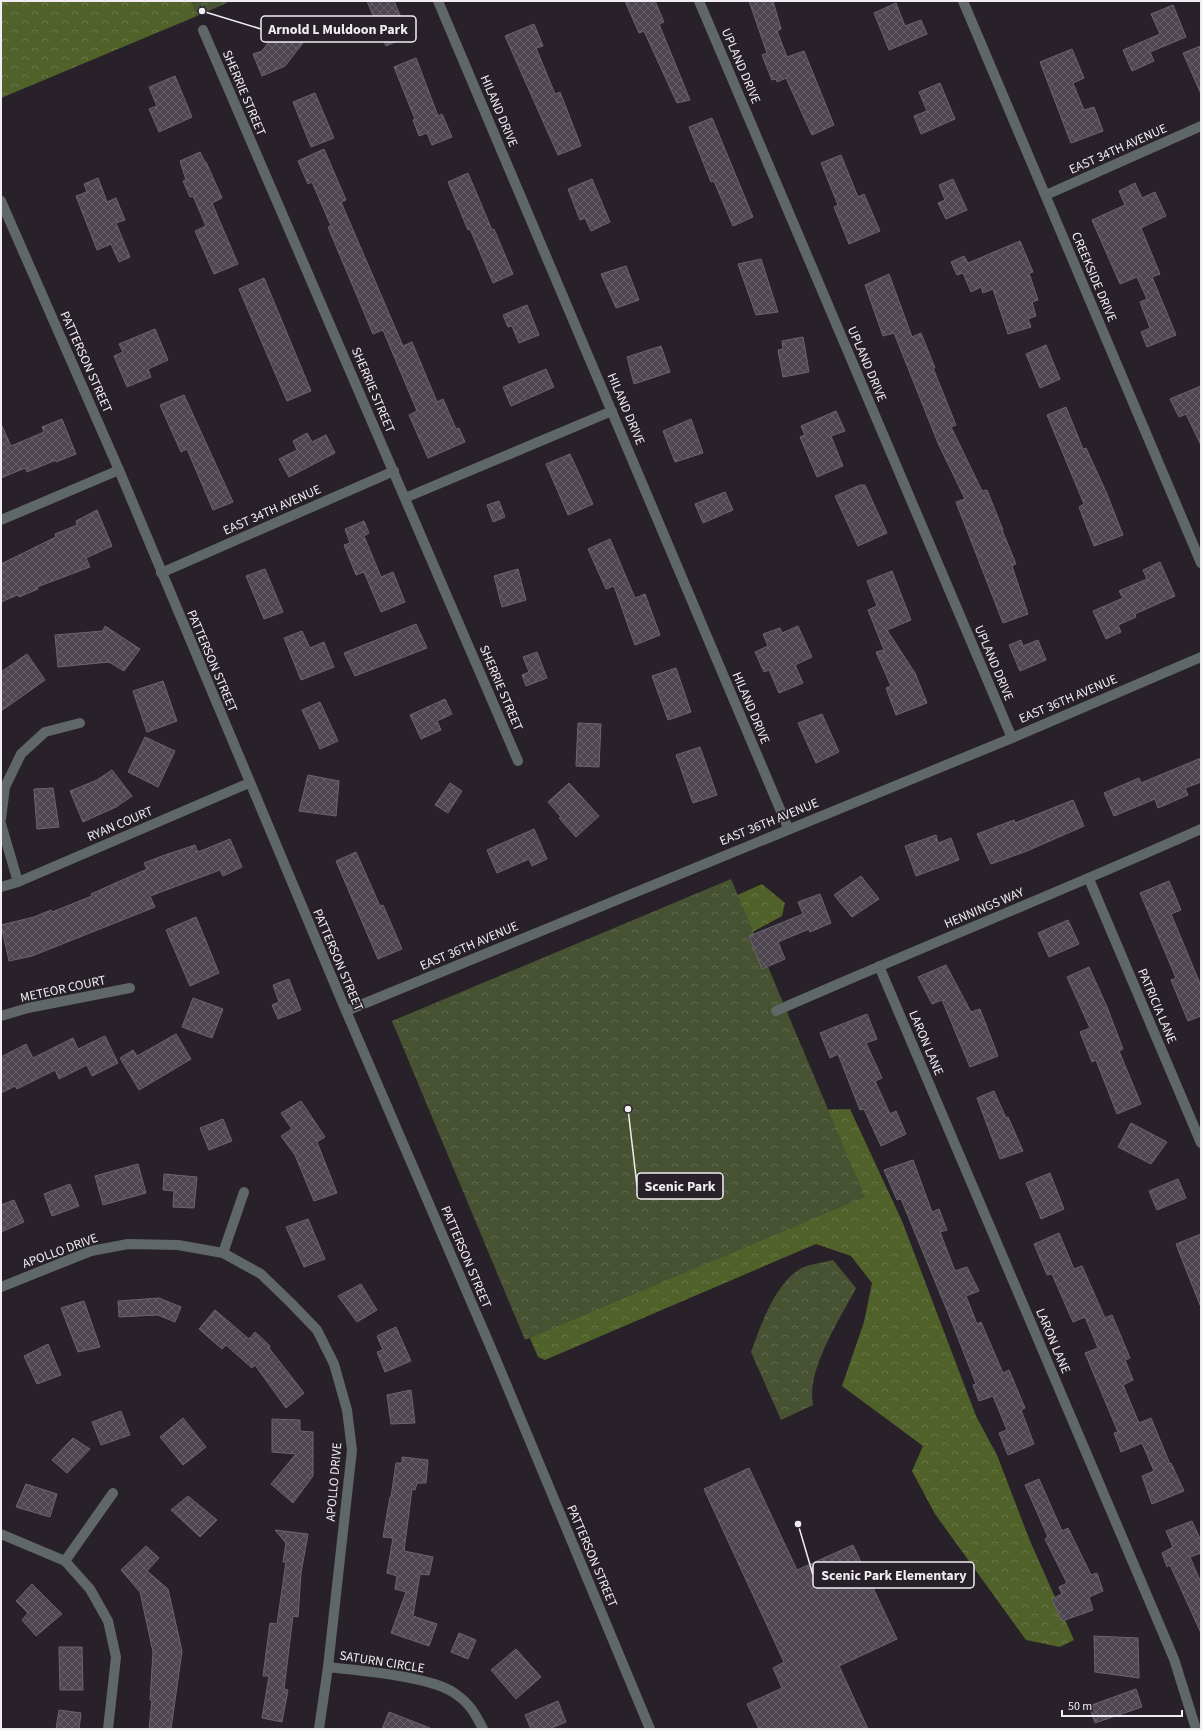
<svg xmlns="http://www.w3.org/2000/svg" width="1202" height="1730" font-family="'Source Sans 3',sans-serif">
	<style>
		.forest { fill: url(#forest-crowns) }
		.park { fill: url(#park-crowns) }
		.building { fill: url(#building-cross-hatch); stroke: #6b636e }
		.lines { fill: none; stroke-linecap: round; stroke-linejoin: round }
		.minor { stroke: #5f6767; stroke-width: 10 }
		.tertiary { stroke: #5f6767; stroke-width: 10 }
		.labels { text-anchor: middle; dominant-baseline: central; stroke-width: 3.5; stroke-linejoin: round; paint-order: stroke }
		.street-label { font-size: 13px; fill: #f2edf3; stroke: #28212a }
		.leader { fill: none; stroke: #f2edf3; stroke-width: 1.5 }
		.callout-dot { fill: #f2edf3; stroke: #28212a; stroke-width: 1.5 }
		.callout { fill: #28212a; stroke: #f2edf3; stroke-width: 1.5 }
		.callout-label { font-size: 14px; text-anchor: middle; font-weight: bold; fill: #f2edf3 }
	</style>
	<defs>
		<pattern id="forest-crowns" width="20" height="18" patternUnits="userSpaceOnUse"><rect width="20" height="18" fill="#506129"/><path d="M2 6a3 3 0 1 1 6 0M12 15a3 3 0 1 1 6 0" fill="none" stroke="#6a7848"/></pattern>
		<pattern id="park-crowns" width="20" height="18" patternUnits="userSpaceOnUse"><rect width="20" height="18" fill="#465231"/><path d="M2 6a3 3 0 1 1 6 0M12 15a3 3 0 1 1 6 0" fill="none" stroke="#616b4f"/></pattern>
		<pattern id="building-cross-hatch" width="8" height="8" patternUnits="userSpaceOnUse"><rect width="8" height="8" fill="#4d454f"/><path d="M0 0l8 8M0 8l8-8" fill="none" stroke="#676069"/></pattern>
	</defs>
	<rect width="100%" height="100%" fill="#28212a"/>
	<path class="forest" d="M1,1H207L193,5L197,16L1,98Z
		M762,884L785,903L782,916L740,939L813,1110L850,1109L902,1221L976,1416L997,1455L1030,1541L1074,1640L1060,1647L1026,1640L935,1514L912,1471L923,1446L842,1386L864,1322L872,1283L851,1256L816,1244L545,1360L538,1357L490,1246L596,959Z"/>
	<path class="park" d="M191,1H231L197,16Z
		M731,879L865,1197L525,1340L392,1021Z
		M833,1260L856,1288C840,1319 806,1370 813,1405L781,1420L751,1352C761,1325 774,1285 800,1269C808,1264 823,1263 833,1260Z"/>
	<path class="building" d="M367,1H394L409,36L386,46Z
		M625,1H655L664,22L659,24L690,100L677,103L644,31L639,33Z
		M749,1H773L781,29L777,31L787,57L804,51L834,125L812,135L786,78L777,82L776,79L772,80L762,55L767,53Z
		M896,3L905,26L921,20L927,34L889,50L874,13Z
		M1173,5L1186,37L1150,52L1154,61L1132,71L1123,50L1160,34L1151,14Z
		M534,24L543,46L536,48L555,94L560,92L581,146L558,155L505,36Z
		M281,26L303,43L285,66L262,76L253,54L262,51Z
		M1201,46V94L1183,53Z
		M1072,49L1084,78L1073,83L1084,110L1094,107L1103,131L1071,143L1040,62Z
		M416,58L438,116L442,114L452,137L432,145L427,133L419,136L413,120L415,119L394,67Z
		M175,76L192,117L159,132L149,109L157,106L149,87Z
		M940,83L955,119L921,134L914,116L927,111L919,92Z
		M315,93L334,138L311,147L293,102Z
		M712,118L753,217L733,226L714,181L711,182L689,127Z
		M324,149L346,200L341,202L403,346L412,342L437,402L443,399L456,429L459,428L465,442L428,458L409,415L417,411L383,330L373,334L328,227L331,226L312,182L308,184L298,161Z
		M200,152L205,162H206L222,198L212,203L238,264L214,274L195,231L206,226L193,196L190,197L183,181L186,180L180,161Z
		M841,155L858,197L864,194L880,231L849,244L834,207L838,205L821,163Z
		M468,173L492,230L494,229L513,274L493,283L470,229L468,230L448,182Z
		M98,178L107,202L116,198L125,220L116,223L130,257L119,262L111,244L97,250L76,196L87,192L84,184Z
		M592,179L610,222L591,231L585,218L580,220L568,189Z
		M953,179L967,210L946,219L938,203L945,200L939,185Z
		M1135,183L1142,198L1155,192L1166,216L1141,228L1160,274L1152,277L1176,335L1147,347L1141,332L1150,328L1140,302L1147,299L1137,277L1120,284L1092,220L1125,205L1119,191Z
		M1020,241L1033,272L1029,273L1038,300L1032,302L1036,316L1028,319L1031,327L1008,334L993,289L983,293L981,287L971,292L963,273L957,275L951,262L964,256L968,263Z
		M761,259L778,312L756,315L738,264Z
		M626,266L639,300L616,308L601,274Z
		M889,274L912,337L921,333L935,368H933L956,425L951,427L982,491L987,490L1003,530H1002L1016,564L1012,566L1028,614L1003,623L956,502L965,499L938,443L894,333L883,336L865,285Z
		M264,278L311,391L287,401L239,289Z
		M527,305L539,335L519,343L512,326L508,327L503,315Z
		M155,329L168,360L148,369L151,377L127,387L114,356L123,352L119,344Z
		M803,337L809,372L783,377L778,350L783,349L782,341Z
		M1046,345L1060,379L1040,388L1026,354Z
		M661,346L670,372L634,384L627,357Z
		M546,369L554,387L511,406L503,387Z
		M1201,386V445L1186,414L1179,417L1170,399Z
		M184,395L233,502L213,510L187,449L181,452L160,405Z
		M1066,407L1083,449L1086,448L1107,494L1123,535L1094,546L1079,507L1084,504L1047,415Z
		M836,411L845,431L831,436L843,466L817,477L800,437L805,435L801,426Z
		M62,419L76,454L56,462V460L27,472L25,468L1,478V424L11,446L44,432L42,427Z
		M691,419L703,453L675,462L663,431Z
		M307,433L312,442L326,435L335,453L289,477L279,459L297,450L293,441Z
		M570,454L593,504L568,515L546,464Z
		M860,485H865L887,533L858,546L835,496Z
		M725,492L733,510L703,523L695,504Z
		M499,501L505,517L493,522L487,505Z
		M97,510L112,546L86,558L90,567L37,587L38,589L19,597L17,595L1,602V564L56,537L55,534L77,525L76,521Z
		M364,521L369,533L364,536L381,577L393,572L405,602L381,612L364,572L356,575L344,545L350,543L345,529Z
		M610,539L635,598L645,594L660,635L635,645L614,586L606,589L588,549Z
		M1160,562L1175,596L1135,614L1136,617L1118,625L1121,632L1106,639L1093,611L1123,598L1119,591L1147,579L1143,570Z
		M265,569L283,612L264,619L246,576Z
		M518,569L526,600L502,607L494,576Z
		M892,571L911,620L887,630L915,673L927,703L896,715L886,688L891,686L876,652L884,650L868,610L877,606L867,581Z
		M416,624L427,648L355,676L344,653Z
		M105,626L140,649L124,671L109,662L58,667L55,635L103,631Z
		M798,626L812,657L795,665L803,683L779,693L769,670L764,672L755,652L768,646L763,634L780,628L782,633Z
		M302,631L310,648L324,642L334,667L301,680L284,638Z
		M1021,640L1023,646L1038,640L1046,660L1020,671L1009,645Z
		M537,652L547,678L526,686L522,675L529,672L523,657Z
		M27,654L45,680L1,711V672Z
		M676,668L691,712L668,720L652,676Z
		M163,681L177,721L147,732L133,691Z
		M445,699L452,714L437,721L441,730L421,739L410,715Z
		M320,702L338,741L320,749L302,710Z
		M822,714L839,752L816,763L798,723Z
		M578,723L601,724L599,767L576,766Z
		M145,737L175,751L158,787L128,772Z
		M700,747L717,795L693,803L676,755Z
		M1201,758V782L1185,788L1188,795L1158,808L1155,799L1114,816L1104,793L1139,778L1141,783Z
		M112,770L132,796L116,807L83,822L70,791L97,780Z
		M308,775L339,781L336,816L299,811Z
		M450,783L462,791L448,813L435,805Z
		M569,783L599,816L576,837L559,818L561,817L548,802Z
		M53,788L59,827L37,829L34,789Z
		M1073,800L1084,826L1027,851L991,864L977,834L1014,820L1015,823Z
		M534,829L547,859L532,866L529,859L497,873L487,850Z
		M936,835L938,843L951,838L959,860L916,876L905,846Z
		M230,839L242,867L223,876L220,870L150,896L155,907L32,956L9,961L1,925L34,917L51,910L52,912L92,896L91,894L147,869L144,863L162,856L195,845L198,852Z
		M356,852L380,906L383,905L402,949L378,959L336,861Z
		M861,876L879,899L852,917L834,895Z
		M1169,881L1181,910L1171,914L1201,986V1016L1188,1021L1171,980L1176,978L1140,893Z
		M820,894L831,923L810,932L809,929L778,942L785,959L762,969L749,936L803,914L798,902Z
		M196,917L219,973L190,986L166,930Z
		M1068,920L1079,944L1049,957L1038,933Z
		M946,965L971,1012L980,1009L998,1056L970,1067L942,1000L932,1004L918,977Z
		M1089,967L1107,1007L1123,1049L1119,1051L1141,1104L1117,1114L1096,1060L1092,1062L1080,1032L1090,1028L1067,977Z
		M289,979L301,1010L278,1019L272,1005L279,1002L273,985Z
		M193,998L223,1009L212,1038L182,1027Z
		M867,1014L877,1039L866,1043L882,1078L875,1081L890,1114L896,1111L906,1134L881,1146L864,1109L860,1110L838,1054L830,1058L820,1033Z
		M176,1034L191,1059L139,1090L120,1058L133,1050L137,1056Z
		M105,1036L118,1063L92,1076L87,1065L59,1079L55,1070L17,1089L15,1086L1,1093V1057L26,1044L33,1058L73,1038L78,1049Z
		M994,1091L1006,1118L1008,1117L1023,1151L1000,1159L977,1098Z
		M301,1101L325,1137L317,1142L337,1193L314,1201L295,1155L281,1136L292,1129L281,1113Z
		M223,1119L232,1141L209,1150L200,1128Z
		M1131,1123L1167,1142L1151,1164L1118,1147Z
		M913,1160L932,1212L939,1209L947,1230L940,1232L955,1271L967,1267L979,1291L966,1296L977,1324L981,1322L1003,1373L1009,1370L1025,1408L1021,1410L1034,1444L1008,1455L999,1433L1007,1430L993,1396L979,1401L973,1385L976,1384L951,1320L901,1199L897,1200L884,1170Z
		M138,1164L146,1193L103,1205L95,1176Z
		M1050,1173L1064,1209L1041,1219L1026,1183Z
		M164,1174L197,1177L194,1208L173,1207L174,1191L163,1190Z
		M1178,1179L1186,1198L1157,1210L1149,1191Z
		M70,1184L79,1206L52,1216L44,1194Z
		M14,1200L24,1222L1,1232V1205Z
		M308,1219L325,1259L304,1267L286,1227Z
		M1059,1233L1074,1269L1082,1266L1105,1318L1112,1315L1130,1358L1125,1360L1133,1380L1123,1385L1139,1423L1151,1418L1170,1464L1171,1463L1184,1491L1152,1504L1142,1476L1154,1471L1142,1443L1121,1452L1114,1433L1118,1432L1085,1353L1098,1348L1085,1317L1073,1322L1052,1274L1047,1275L1034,1244Z
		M1201,1234V1305H1200L1176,1244Z
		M361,1284L377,1310L357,1322L338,1296Z
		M159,1298L181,1307L175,1322L158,1315L119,1317L118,1301Z
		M84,1301L100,1347L78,1352L61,1308Z
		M215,1310L249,1339L255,1332L270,1346L269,1348L304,1393L286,1408L255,1365L252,1368L226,1345L222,1349L199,1329Z
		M396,1327L411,1361L385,1372L377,1352L383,1350L377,1336Z
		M48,1344L61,1375L37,1384L24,1356Z
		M411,1390L415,1423L391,1424L387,1395Z
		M121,1411L130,1435L101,1445L92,1422Z
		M183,1418L206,1447L183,1465L160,1437Z
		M272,1419L300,1420V1431L313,1432V1476L293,1503L271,1484L296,1454L272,1452Z
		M73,1438L90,1449L67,1473L52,1460Z
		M402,1457L428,1460L426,1483H417L415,1490L412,1489L404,1551L433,1557L429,1575L420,1574L413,1616L437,1624L429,1646L391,1633L406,1592L395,1589L397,1576L387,1573L393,1538L383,1537L390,1497H391L396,1463H402Z
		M749,1468L797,1570L853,1545L897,1639L839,1666L868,1729H759L747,1704L782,1688L773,1668L784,1662L704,1489Z
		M1039,1479L1062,1531L1068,1528L1091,1575L1097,1573L1103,1591L1089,1597L1093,1610L1062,1621L1052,1599L1062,1594L1059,1587L1067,1583L1045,1539L1048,1537L1025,1485Z
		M26,1484L57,1494L50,1517L16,1507Z
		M188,1496L217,1520L200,1537L171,1510Z
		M1192,1521L1201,1541V1553L1190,1557L1201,1583V1633L1170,1565L1167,1567L1162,1553L1173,1547L1166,1531Z
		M275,1530L308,1534L301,1573L298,1617L293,1616L284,1689L288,1690L282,1722L262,1718L269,1676H263L270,1623L277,1624L286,1562H283L286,1543Z
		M146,1546L159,1558L147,1571L168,1589L182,1651L171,1729H149L152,1700H150L153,1652L140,1592L121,1570Z
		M32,1584L62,1614L36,1636L22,1620L28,1613L16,1601Z
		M459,1633L476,1640L468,1659L451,1652Z
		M1094,1636L1138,1638L1139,1678L1095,1672Z
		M59,1647H82L83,1690H60Z
		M516,1649L541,1677L516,1699L491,1670Z
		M1136,1689L1142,1707L1095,1723L1089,1706Z
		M558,1701L566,1722L549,1729H531L525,1715Z
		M59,1710L81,1713L79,1729H56Z
		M389,1712L430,1728L429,1729H382Z"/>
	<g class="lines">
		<path class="minor" d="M438,1L788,828
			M699,1L1012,738
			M963,1L1201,563
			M203,30L518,761
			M1046,195L1201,126
			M405,498L612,411
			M1,520L119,470
			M161,573L394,471
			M1,819L5,787L21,754L45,732L80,723
			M1,824L18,882
			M1089,879L1201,1143
			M1,887L18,882L249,783
			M879,966L1174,1659L1196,1729
			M776,1011C917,949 1060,892 1201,829
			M1,1016L28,1008L130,988
			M223,1253L244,1192
			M1,1287L91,1251L128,1244L178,1245L223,1253L261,1274L291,1303L317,1330L334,1364L347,1410L352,1450L328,1667L319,1729
			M1,1534L65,1561L90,1589L108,1621L116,1657L108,1729
			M65,1561L113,1493
			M328,1667C359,1671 434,1676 457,1695C470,1704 476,1715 483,1729"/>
		<path class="tertiary" d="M1,201L119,470L346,1011L494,1355L650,1729
			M346,1011L1012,738L1201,657"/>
	</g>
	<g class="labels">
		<g class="street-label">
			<text transform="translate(741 66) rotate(67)">UPLAND DRIVE</text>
			<text transform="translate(244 93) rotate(67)">SHERRIE STREET</text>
			<text transform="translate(499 111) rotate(67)">HILAND DRIVE</text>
			<text transform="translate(1118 149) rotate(-24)">EAST 34TH AVENUE</text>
			<text transform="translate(1094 277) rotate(67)">CREEKSIDE DRIVE</text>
			<text transform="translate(86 362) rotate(66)">PATTERSON STREET</text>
			<text transform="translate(867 364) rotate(67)">UPLAND DRIVE</text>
			<text transform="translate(373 390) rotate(67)">SHERRIE STREET</text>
			<text transform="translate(626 409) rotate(67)">HILAND DRIVE</text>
			<text transform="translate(272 510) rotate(-24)">EAST 34TH AVENUE</text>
			<text transform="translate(212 661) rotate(67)">PATTERSON STREET</text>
			<text transform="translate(994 663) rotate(67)">UPLAND DRIVE</text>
			<text transform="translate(501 688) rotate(67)">SHERRIE STREET</text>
			<text transform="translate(1068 699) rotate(-23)">EAST 36TH AVENUE</text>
			<text transform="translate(751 708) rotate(67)">HILAND DRIVE</text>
			<text transform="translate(769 822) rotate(-22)">EAST 36TH AVENUE</text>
			<text transform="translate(120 824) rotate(-23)">RYAN COURT</text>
			<text transform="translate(984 908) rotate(-23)">HENNINGS WAY</text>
			<text transform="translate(469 946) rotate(-23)">EAST 36TH AVENUE</text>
			<text transform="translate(338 960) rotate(67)">PATTERSON STREET</text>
			<text transform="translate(63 989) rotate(-12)">METEOR COURT</text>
			<text transform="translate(1157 1006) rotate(67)">PATRICIA LANE</text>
			<text transform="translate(926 1043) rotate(67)">LARON LANE</text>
			<text transform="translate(60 1251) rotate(-20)">APOLLO DRIVE</text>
			<text transform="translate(466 1257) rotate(67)">PATTERSON STREET</text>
			<text transform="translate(1053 1341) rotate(67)">LARON LANE</text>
			<text transform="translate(334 1482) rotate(-85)">APOLLO DRIVE</text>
			<text transform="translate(592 1556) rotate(67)">PATTERSON STREET</text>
			<text transform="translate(382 1662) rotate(9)">SATURN CIRCLE</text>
		</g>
	</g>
	<path class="leader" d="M202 11L261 29M628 1109L637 1186M798 1524L813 1575"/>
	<g class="callout-dot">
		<circle cx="202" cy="11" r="4"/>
		<circle cx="628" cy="1109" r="4"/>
		<circle cx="798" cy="1524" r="4"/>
	</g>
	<g class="callout">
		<rect x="261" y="16" width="155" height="26" rx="4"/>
		<rect x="637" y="1173" width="86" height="26" rx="4"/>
		<rect x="813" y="1562" width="161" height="26" rx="4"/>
	</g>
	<g class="callout-label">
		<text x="338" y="34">Arnold L Muldoon Park</text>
		<text x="680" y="1191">Scenic Park</text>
		<text x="894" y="1580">Scenic Park Elementary</text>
	</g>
	<rect width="1202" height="1730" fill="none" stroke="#f2edf3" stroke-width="4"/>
	<path d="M1062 1710v6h120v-6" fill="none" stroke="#f2edf3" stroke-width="2"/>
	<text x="1068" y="1710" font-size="12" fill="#f2edf3" stroke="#28212a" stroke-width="3" paint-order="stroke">50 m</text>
</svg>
